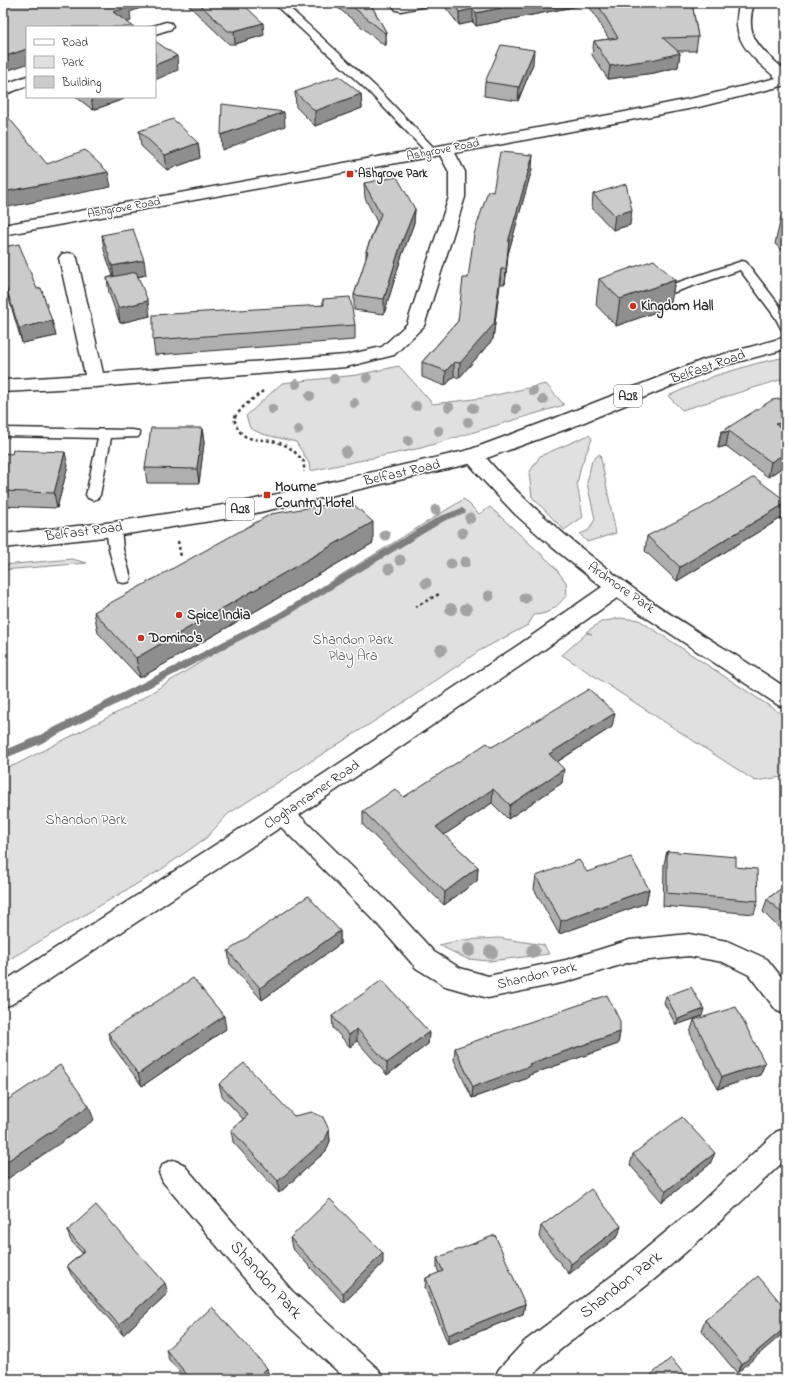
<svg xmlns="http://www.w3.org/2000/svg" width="789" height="1382" font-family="'Indie Flower',sans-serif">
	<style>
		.green { fill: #e0e0e0; stroke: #868686 }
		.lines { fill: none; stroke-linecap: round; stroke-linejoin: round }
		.stream { fill: #7e7e7e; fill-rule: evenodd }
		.service-casing { stroke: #2b2b2b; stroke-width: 3 }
		.minor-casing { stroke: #2b2b2b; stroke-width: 3 }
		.trunk-casing { stroke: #2b2b2b; stroke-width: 3 }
		.path { stroke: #2b2b2b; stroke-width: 2.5; stroke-dasharray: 3 3; stroke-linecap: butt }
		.service { fill: #fff; fill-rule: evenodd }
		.minor { fill: #fff; fill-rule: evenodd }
		.trunk { fill: #fff; fill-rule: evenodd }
		.tree { fill: #a3a3a3 }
		.wall { fill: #afafaf; stroke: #2b2b2b }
		.shaded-wall { fill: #8e8e8e; stroke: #2b2b2b }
		.building { fill: #cbcbcb; stroke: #2b2b2b }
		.poi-dot { fill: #c8321e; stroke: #fff; stroke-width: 1.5 }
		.labels { text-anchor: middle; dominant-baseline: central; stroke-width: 3; stroke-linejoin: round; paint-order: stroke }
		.far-street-label { font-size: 12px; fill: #2b2b2b; stroke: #fff }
		.far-poi-label { font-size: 12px; font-weight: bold; fill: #2b2b2b; stroke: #fff; text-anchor: start }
		.shield { fill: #fff; stroke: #6b6b6b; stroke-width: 1 }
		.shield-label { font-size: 13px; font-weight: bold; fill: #2b2b2b }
		.poi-label { font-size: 14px; font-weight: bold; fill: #2b2b2b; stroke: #fff; text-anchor: start }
		.street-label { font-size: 14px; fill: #2b2b2b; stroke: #fff }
		.park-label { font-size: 14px; fill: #585858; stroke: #fff }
		.near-street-label { font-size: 17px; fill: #2b2b2b; stroke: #fff }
	</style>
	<rect width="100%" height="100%" fill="#fff"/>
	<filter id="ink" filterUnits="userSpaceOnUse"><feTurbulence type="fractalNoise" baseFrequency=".025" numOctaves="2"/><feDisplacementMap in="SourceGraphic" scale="8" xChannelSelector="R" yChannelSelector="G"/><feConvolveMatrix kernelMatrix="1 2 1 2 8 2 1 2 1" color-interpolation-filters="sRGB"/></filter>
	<g filter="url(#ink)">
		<path class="green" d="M786,357V378L682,410L668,396L714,376L758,363Z
			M399,366L433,404L482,398L546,384L564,405L421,448L310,471L309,463L296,442L262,434L250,428L246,416L282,383L357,375Z
			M589,435L592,439L581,466L577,484L583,517L564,530L532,497L529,473L540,456Z
			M600,454L616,533L587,542L580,534L589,530L595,519L587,483L592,460Z
			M464,499L479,514L490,507L553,565L566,582L567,595C556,607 551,614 534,615L528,625L479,651L406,701L228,814L206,838L162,869L3,963V768L15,765L128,707Z
			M72,559L87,563L3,570V565Z
			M620,618L639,620L786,717V773L782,777L755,781L562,655L587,633L592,634L586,632L601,622Z
			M499,938L544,945L549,954L489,961L467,959L439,945L462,940Z"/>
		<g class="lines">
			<path class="stream" d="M462,508L466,511L465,513L444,521L287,616L40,744L3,759V751L34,738L281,612L438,517Z"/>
			<defs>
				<path id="service" d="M273,3H284L377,88L436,150L437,152L436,154H428L369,92Z
					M742,261L746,262L786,314V331L782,330L775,317L740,270L672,293H664L662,290L664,287Z
					M3,428L133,430L138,431L140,434L138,437L111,438L100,495L98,498L93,500L88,498L86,495L98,438L3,436Z
					M114,524L119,526L121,529L123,549L131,578L129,582L124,583L119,582L117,578C114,566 103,536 109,526Z"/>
				<path id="minor" d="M400,3H428L426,6L401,11L396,10L394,7L396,4Z
					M740,3H754C743,38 762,50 786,71V85L699,107L455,153L465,172V197L424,326L394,355L346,367L96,387L3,392V380L85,375L59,258L62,254L68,253L74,254L77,258L103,373L346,355L382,347L407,324L449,197V172L440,155L3,235V225L620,113L699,97L776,78C751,56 728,39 740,3Z
					M166,22L171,23L173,26L171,29L155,34V27H150Z
					M27,76V86L3,95V85Z
					M473,449L480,451C523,502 573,543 626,583C675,621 734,652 786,688V708L778,705L617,598L535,656L299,815L390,904L434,952L460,968L488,976L566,960L630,940L689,934L727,941L767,959L786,983V1014L777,1011L749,975L723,962L689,956L630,962L566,982L488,998L445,986L416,968L372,918L281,827L12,1004L3,1007V982L266,812L520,644L602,587L552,547L515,514L482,479L463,456L466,451Z
					M786,1128V1159C740,1203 695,1246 646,1286C607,1317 563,1342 529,1379H494L499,1369L525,1341L625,1266L697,1206L776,1132Z
					M173,1160L183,1164L292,1291L378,1369L383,1379H346L272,1311L163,1182L159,1173L163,1164Z"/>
				<path id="trunk" d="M786,337V349L715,368L572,427L473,463L243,516L114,536L3,548V534L114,522L243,502L469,450L558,417L703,360Z"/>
			</defs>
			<use href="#service" class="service-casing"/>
			<use href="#minor" class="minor-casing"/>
			<use href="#trunk" class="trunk-casing"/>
			<path class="path" d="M263,391L244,406L234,418C241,448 261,435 282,444C291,447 298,455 304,462V472
				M178,541L181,557
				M415,607L439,594"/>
			<use href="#service" class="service"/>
			<use href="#minor" class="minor"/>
			<use href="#trunk" class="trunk"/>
		</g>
		<g class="tree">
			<circle cx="367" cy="378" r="5"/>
			<circle cx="334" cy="379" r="5"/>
			<circle cx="296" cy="384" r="5"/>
			<circle cx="533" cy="391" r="5"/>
			<circle cx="310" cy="396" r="5"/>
			<circle cx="543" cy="400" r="5"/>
			<circle cx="354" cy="403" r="5"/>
			<circle cx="416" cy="406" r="5"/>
			<circle cx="449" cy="407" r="5"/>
			<circle cx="473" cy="408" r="5"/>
			<circle cx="272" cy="409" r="5"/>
			<circle cx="516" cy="409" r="5"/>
			<circle cx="468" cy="422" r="5"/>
			<circle cx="298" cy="430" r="5"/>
			<circle cx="439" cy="431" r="5"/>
			<circle cx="408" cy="441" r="5"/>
			<circle cx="346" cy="452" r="5.5"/>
			<circle cx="436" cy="510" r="5.5"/>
			<circle cx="470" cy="518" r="5.5"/>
			<circle cx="462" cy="533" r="5.5"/>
			<circle cx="385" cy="535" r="5.5"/>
			<circle cx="400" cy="560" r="5.5"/>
			<circle cx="465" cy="562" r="5.5"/>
			<circle cx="451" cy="564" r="5.5"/>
			<circle cx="389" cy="569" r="5.5"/>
			<circle cx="426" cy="583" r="5.5"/>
			<circle cx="489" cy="596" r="5.5"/>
			<circle cx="525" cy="598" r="5.5"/>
			<circle cx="451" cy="609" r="6"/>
			<circle cx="466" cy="609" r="6"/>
			<circle cx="441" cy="650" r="6"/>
			<circle cx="469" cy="950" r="7"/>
			<circle cx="533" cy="951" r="7"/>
			<circle cx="491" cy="952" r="7"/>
		</g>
		<path class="wall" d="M186,3H242L264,35L235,44H229L187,4Z
			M332,3H370L386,32V45L385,46Z
			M442,3H692L698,37L696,51H678L680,53L678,67L654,73L608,79L592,55L594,41L609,39L588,4L476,26L473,22L459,25Z
			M533,64L518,101L484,96L485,82Z
			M295,92L361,94L362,108L315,126L296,107Z
			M76,97H124V99L93,110Z
			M139,131L198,143L200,158L167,170L141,146Z
			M532,169L508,254L505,284H500L493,339L459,378L454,376L445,386L422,377V362L458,321L468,278L493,192Z
			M364,183L415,209L414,223L401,258L384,314L354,310V295L366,259V251L377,222L365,198Z
			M593,194L630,225L613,230L592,208Z
			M786,211V254L775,244L782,213Z
			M102,235L146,275L138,277L150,316L120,323L109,293L107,278L113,276L104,250Z
			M3,247L37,289L52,321L56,336L22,343L8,296L3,309Z
			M599,279L675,280L670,307L616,326L596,305Z
			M323,299L355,325V340L155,355L153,340L323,305Z
			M786,398V465L768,477L726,446L718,448V446L721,432Z
			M202,428L204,443L199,483H147L145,468Z
			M3,453L68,466L57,508L3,506Z
			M786,501V507L783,517L677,581L645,551L647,536Z
			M373,543L140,678L98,633L94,612Z
			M612,727L557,762L562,783L508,819L492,803L444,835L478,867L477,881L444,905L363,825V811L404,797L492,747Z
			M667,851L758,901L754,914L663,906L664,864Z
			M587,872L649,889L646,903L559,934L534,889L536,876Z
			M786,885V935L763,912L767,899Z
			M340,931V944L262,1000L230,964L228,951Z
			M666,996L702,1016L676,1025L664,1003Z
			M332,1016L429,1032L428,1044L387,1075L357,1041L350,1047L333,1028Z
			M694,1020L765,1063L760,1075L718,1089L690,1033Z
			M226,1029L142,1086L112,1045L108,1033Z
			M620,1032L618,1044L529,1075L528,1078L472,1098L454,1060L455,1048Z
			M219,1084L294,1116L329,1130L330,1141L326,1151L279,1193L233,1142L231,1130L243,1119L222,1096Z
			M633,1154L710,1164L662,1202L630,1165Z
			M541,1226L618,1236L569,1274L539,1237Z
			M67,1231L168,1293L123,1335L72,1276L67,1266L82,1253L71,1241Z
			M290,1238L383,1263L344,1303L292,1248Z
			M437,1258L525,1304L523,1314L448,1344L425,1288L426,1278L439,1273L437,1268Z
			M786,1309L737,1373L701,1330L705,1320Z
			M166,1350L269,1377L267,1379H186L169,1360Z"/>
		<path class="shaded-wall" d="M122,3H154L130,12L131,21L115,27L113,12Z
			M525,3H588V4L476,26V13Z
			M473,9V22L459,25V12Z
			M263,23L264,35L235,44L234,31Z
			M386,32V45L385,46V33Z
			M27,49V64L3,72V57Z
			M534,50L533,64L518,101L519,87Z
			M680,53L678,67L654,73L608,79L610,66Z
			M177,56L178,70L155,80V65Z
			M361,94L362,108L315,126V111Z
			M91,97H124V99L93,110Z
			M284,112L285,126L222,150L221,135Z
			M198,143L200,158L167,170L165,155Z
			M533,155L532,169L508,254L505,284L509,239Z
			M108,172L111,187L3,208V192Z
			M415,209L414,223L401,258L384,314V299L401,244Z
			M632,210L630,225L613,230L615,215Z
			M144,260L146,275L115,281L112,266Z
			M501,269L500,284L493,339L459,378L460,363Z
			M675,280L670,307L616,326L620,299Z
			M4,281L8,296L3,309V284Z
			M148,301L150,316L120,323L118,308Z
			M52,321L56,336L22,343L19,328Z
			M454,362V376L445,386L446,371Z
			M786,422V436L775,424Z
			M202,428L204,443L199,483L197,469Z
			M729,431L726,446L718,448L721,433Z
			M65,452L68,466L57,508L54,493Z
			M786,453V465L768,477L771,462Z
			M786,503V507L783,517L677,581L680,567Z
			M373,522V543L140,678L136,658Z
			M615,713L612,727L547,768L549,754Z
			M564,769L562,783L508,819L510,805Z
			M493,789L492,803L435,841L436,827Z
			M478,867L477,881L444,905L445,892Z
			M649,889L646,903L559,934L561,921Z
			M340,931V944L262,1000L260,988Z
			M704,1009L702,1016L676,1025L678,1019Z
			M224,1016L226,1029L142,1086L138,1074Z
			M357,1029V1041L350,1047L349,1035Z
			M429,1032L428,1044L387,1075V1063Z
			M620,1032L618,1044L529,1075L528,1078L472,1098L473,1087L529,1064Z
			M765,1063L760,1075L718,1089L722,1077Z
			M89,1106L94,1120L3,1182V1164Z
			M329,1130L330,1141L326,1151L279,1193L278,1181Z
			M715,1153L710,1164L662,1202L666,1191Z
			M621,1226L618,1236L569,1274L571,1264Z
			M383,1253V1263L344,1303L343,1293Z
			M165,1283L168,1293L123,1335L119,1325Z
			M525,1304L523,1314L448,1344V1335Z
			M786,1327V1331L737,1373L742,1364Z
			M267,1368L269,1377L267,1379H256Z"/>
		<path class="building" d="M3,3H125L129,7L113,12L134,27H27V49L3,57Z
			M198,3H242L263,23L234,31H228Z
			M348,3H370L386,32L385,33Z
			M453,3H525L476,13L473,9L459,12Z
			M597,3H692L698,37L663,38L680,53L656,59L610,66L594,41L618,38Z
			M155,41L177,56L155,65Z
			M501,45L534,50L519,87L485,82Z
			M339,76L361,94L315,111L295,92Z
			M222,104L284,112L221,135Z
			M4,112L47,164L85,150L108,172L3,192V113Z
			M173,119L198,143L165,155L139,131Z
			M500,152L533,155L509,239L506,269H501L494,324L460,363L454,362L446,371L422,362L458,321L463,278H468L474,234L488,191L493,192Z
			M397,177L415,209L401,244L384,299L354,295L368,252L366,251L381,214L364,183Z
			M626,184L632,210L615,215L593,194Z
			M786,211V217L782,213Z
			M133,229L144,260L112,266L102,235Z
			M19,244L37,289L41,288L52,321L19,328L4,281L3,284V247Z
			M654,260L675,280L620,299L599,279Z
			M136,272L148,301L118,308L107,278Z
			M350,297L355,325L153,340V315L324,305L323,299Z
			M786,398V422L775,424L786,431V453L771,462L729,431L721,433V432L772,400Z
			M151,428H202L197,469L145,468Z
			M13,450L65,452L54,493L3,491V453L12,454Z
			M754,477L786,501V503L680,567L647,536L699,510Z
			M350,501L373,522L136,658L94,612L271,514Z
			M589,689L615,713L549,754L564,769L510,805L493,789L436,827L478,867L445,892L363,811L395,789L404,797L487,743L492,747Z
			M667,851L736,857V867L757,869L758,901L667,893Z
			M631,857L649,889L561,921L536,876L579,860L587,872Z
			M786,885V917L767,899Z
			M308,896L340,931L260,988L228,951Z
			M193,978L224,1016L138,1074L108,1033Z
			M382,980L429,1032L387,1063L357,1029L349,1035L332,1016Z
			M691,987L704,1009L678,1019L666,996Z
			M607,995L620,1021V1032L529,1064L530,1066L473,1087L455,1048Z
			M736,1007L765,1063L722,1077L694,1020Z
			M244,1063L294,1116L312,1112L323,1117L329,1130L325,1140L278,1181L231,1130L248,1115L219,1084Z
			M60,1065L89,1106L3,1164V1103Z
			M682,1117L715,1153L666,1191L633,1154Z
			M591,1189L621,1226L571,1264L541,1226Z
			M330,1199L383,1253L343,1293L290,1238Z
			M96,1205L165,1283L119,1325L67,1266L85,1251L67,1231Z
			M495,1235L525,1304L448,1335L426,1278L443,1271L437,1258Z
			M758,1276L786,1309V1327L742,1364L705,1320Z
			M212,1307L267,1368L256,1379H191L166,1350Z
			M671,1358L688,1379H646Z
			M36,1375L37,1379H28Z"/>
	</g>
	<g class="poi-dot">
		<rect x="346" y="170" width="8" height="8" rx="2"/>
		<circle cx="633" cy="306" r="4"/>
		<rect x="263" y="491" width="8" height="8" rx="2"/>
		<circle cx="179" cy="615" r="4"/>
		<circle cx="141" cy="638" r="4"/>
	</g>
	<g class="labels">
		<g class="far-street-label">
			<text transform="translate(443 150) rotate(-11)">Ashgrove Road</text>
			<text transform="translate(124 208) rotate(-10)">Ashgrove Road</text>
		</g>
		<g class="far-poi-label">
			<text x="358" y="174">Ashgrove Park</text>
		</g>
		<g class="shield">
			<rect x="614" y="385" width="28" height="22" rx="3"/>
			<rect x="226" y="498" width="28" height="22" rx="3"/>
		</g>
		<g class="shield-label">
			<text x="628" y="396">A28</text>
			<text x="240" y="509">A28</text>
		</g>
		<g class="poi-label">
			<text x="641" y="306">Kingdom Hall</text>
			<text x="275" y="487">Mourne<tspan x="275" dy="16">Country Hotel</tspan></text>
			<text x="187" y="615">Spice India</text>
			<text x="149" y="638">Domino's</text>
		</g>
		<g class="street-label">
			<text transform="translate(708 367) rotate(-19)">Belfast Road</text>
			<text transform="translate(402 473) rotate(-13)">Belfast Road</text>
			<text transform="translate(84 532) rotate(-7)">Belfast Road</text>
			<text transform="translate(621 588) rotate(35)">Ardmore Park</text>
			<text transform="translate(312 795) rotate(-34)">Cloghanramer Road</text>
			<text transform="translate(537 976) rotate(-13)">Shandon Park</text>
		</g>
		<g class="park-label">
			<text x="353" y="640">Shandon Park<tspan x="353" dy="16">Play Ara</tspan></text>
			<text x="86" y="820">Shandon Park</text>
		</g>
		<g class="near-street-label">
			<text transform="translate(266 1280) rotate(48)">Shandon Park</text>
			<text transform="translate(621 1285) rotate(-38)">Shandon Park</text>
		</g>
	</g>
	<rect width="789" height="1382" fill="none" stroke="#fff" stroke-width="16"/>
	<rect x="8" y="8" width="773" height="1366" fill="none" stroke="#2b2b2b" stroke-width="1.5" filter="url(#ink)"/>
	<rect x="26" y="26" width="130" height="72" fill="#ffffff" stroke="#aaaaaa"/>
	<rect x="34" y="39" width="20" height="6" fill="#ffffff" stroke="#aaaaaa"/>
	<text x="62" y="46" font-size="12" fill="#2b2b2b">Road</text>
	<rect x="34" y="56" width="20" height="12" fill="#e0e0e0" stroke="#aaaaaa"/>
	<text x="62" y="66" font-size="12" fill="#2b2b2b">Park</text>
	<rect x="34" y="76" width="20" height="12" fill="#cbcbcb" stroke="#aaaaaa"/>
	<text x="62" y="86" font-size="12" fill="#2b2b2b">Building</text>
</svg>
